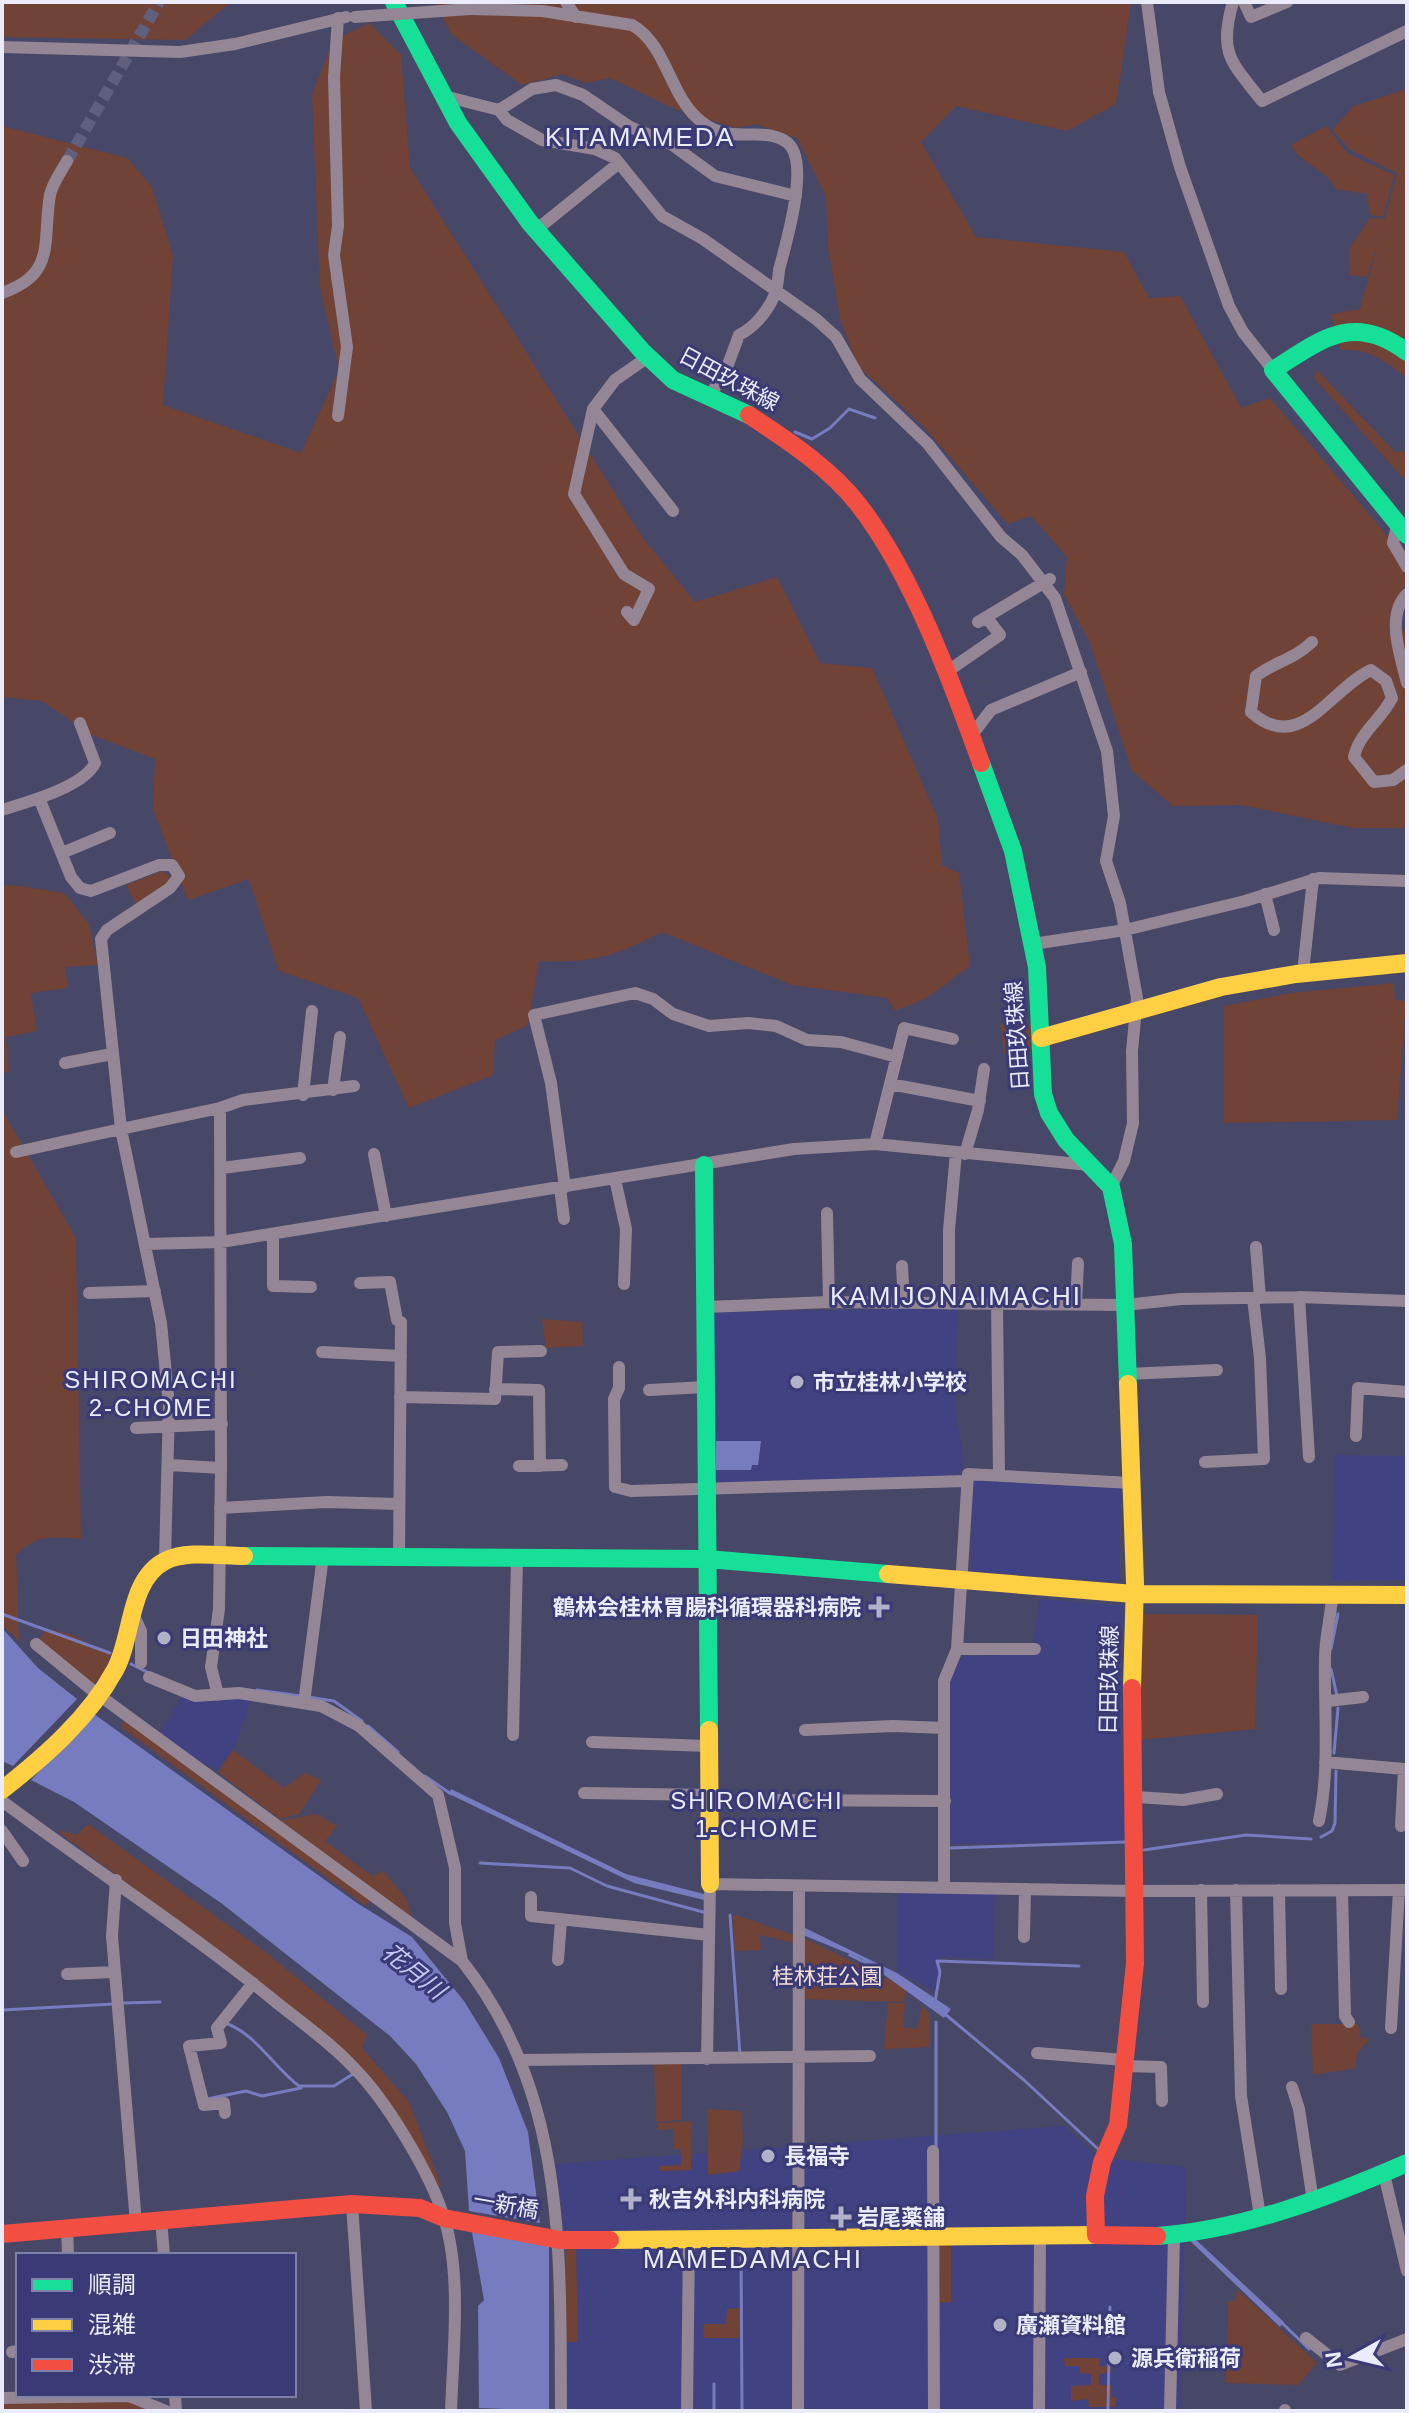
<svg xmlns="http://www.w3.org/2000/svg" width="1409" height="2413" font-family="Arial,'Noto Sans JP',sans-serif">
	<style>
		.built { fill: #414281 }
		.green { fill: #714236 }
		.water { fill: #767cbf }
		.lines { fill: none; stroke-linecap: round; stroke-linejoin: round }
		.stream { stroke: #767cbf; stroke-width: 3 }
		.street-tunnel { stroke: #5f607e; stroke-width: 12; stroke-dasharray: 12 6; stroke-linecap: butt }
		.street { stroke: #948694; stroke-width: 12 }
		.fast { stroke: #16e098; stroke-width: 18 }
		.slow { stroke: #ffcf43; stroke-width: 18 }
		.jam { stroke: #f24e42; stroke-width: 18 }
		.street-bridge { stroke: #948694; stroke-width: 12 }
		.poi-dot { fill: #b1b2c8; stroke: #393a76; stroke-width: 3 }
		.labels { text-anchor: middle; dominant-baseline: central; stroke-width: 6; stroke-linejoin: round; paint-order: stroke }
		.street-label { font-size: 22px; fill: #eaecfb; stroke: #393a76 }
		.poi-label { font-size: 22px; font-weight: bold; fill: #eaecfb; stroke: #393a76; text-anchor: start }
		.park-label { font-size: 22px; fill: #f4ddd5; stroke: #393a76 }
		.neighbourhood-label { font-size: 24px; letter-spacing: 2px; fill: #eaecfb; stroke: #393a76 }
		.water-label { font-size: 24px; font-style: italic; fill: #c4c9f1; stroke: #393a76 }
		.quarter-label { font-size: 26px; letter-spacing: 2px; fill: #eaecfb; stroke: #393a76 }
	</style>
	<rect width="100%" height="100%" fill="#474768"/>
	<path class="built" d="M958,1308L955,1403L964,1467L954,1479L714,1483L712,1312Z
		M1334,1455L1407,1456V1580L1332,1581Z
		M971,1478L1121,1487L1119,1582L971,1572Z
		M1040,1599L1123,1606L1121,1759L1128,1841L949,1844V1674L962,1656L1031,1654Z
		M183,1695L252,1698L234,1748L216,1771L159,1736Z
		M898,1890L995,1891L994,1959L941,1957L935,1991L898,1972Z
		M1064,2126L1099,2157L1186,2167L1180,2411H566L565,2235L556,2164Z"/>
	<path class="green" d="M2,2H230V3L185,40L2,37Z
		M435,2H1131L1116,104L1067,131L956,106L921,142L976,237L1124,252L1149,298L1180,296L1241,408L1270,398L1387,535L1407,580L1391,612L1407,636V828H1353L1241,805L1173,806L1132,771L1090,642L1064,595L1067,557L1031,516L1008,524L924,427L858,366L840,319L828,246L826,196L797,138L755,124L735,128L673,108L610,78L586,83L562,74L522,85L451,34Z
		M369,23L401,55L410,168L643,538L695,602L777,577L820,663L872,668L938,819L942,865L959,873L970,966L927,998L895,1011L887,998L792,985L662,932C614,957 593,963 539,961L528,1025L495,1040L493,1075L409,1108L358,998L279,971L249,879L188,900L153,809L155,759L92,735L42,701L2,697V126L127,158L152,187L173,256L163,405L301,453L339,370L320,287L312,94L334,40Z
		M1407,89V378C1385,361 1369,348 1340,350L1331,314L1360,309L1379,239L1367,277L1350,275L1349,249L1370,218L1385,219L1397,173L1351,150L1332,130L1354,106Z
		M1326,126L1347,153L1394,175L1383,217L1370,215L1367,194L1336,189C1327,169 1301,165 1291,145Z
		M1317,370L1395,452L1407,451V476L1403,478L1314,378Z
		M162,871L170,876L169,886L136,904L126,885Z
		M14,885L64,893L89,924L98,965L65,967L68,988L31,993L37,1031L6,1037L9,1071L2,1074V886Z
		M1394,983L1395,1000L1406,1001L1397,1120L1224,1123V1006L1291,993Z
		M1000,1024H1033V1053L1004,1054Z
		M2,1110L76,1238L81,1539C53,1536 36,1534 16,1555L19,1641L2,1625Z
		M542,1319L582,1322L583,1346L546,1348Z
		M1141,1614L1258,1615L1255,1729L1140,1740Z
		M46,1629L71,1634L111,1655L103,1674L92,1685L38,1642Z
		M125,1720L373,1896L366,1906L121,1727Z
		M233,1750L284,1788L305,1773L321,1780L299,1814L279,1819L218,1772Z
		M316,1814L337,1826L325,1841L372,1876L383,1871L405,1897L412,1917L278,1821Z
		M88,1824L268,1954L367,2035L362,2048L409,2102L441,2185L435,2186L351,2060L166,1912L56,1830L77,1835Z
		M733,1914L796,1936L795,1943L760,1935L761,1950L735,1951Z
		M804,1938L906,1988L904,2002L801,1999Z
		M888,2003H905L903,2027L917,2029L922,2006L930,2014V2047L884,2049Z
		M1311,2024H1358L1360,2037L1370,2039L1358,2052L1355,2068L1313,2075Z
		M654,2063H681V2120L656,2122Z
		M707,2109L741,2111L743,2139L739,2171L708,2175Z
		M692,2121L691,2170L660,2171V2166L681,2165V2149H674L673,2129L658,2130V2123Z
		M939,2245H951V2302L940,2303Z
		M576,2246L578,2342H565V2248Z
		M1237,2289L1317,2363L1298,2385L1226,2383L1228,2302L1236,2300Z
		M740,2308V2338H703L704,2324H726L727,2309Z
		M1064,2358H1099V2367L1112,2365L1111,2372L1099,2374V2385H1111V2397L1117,2398L1115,2407H1089L1088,2399L1071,2401V2386L1091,2385V2374L1080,2373L1079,2366H1065Z
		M129,2399L159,2411H2V2401Z"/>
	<path class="water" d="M761,1441L758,1465H752L751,1470H716V1441Z
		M2,1628L38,1668L77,1699L13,1766L2,1761Z
		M94,1714L357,1903L412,1937L464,2001L499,2058L528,2132L540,2223L469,2211L465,2151L447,2112L416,2064L390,2036L221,1903L74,1802L31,1780Z
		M451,1789L626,1874L704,1894V1900L634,1883L449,1794Z
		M803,1927L897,1973L951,2009L944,2018L862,1959L803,1935Z
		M471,2227L549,2245V2411L479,2408L478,2306L484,2300Z
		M1193,2237L1284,2322L1280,2327L1188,2239Z"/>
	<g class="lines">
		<path class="stream" d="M795,432L812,439L830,428L849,409L875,418
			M2,1614L110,1653
			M1331,1649L1338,1614
			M131,1664L149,1673
			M1331,1669L1337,1696
			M257,1690L301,1696
			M308,1697L334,1701L362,1721
			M368,1726L398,1752
			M1334,1753L1338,1708
			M425,1776L451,1794
			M1321,1837L1332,1831L1335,1823L1336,1771
			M949,1848L1126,1842
			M1144,1850L1246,1835L1311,1839
			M480,1863L570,1868L607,1886L703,1912
			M730,1915L740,2055
			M850,1955L876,1968
			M935,2002L940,1972L937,1961L1079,1966
			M122,2003L160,2002
			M2,2010L114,2004
			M945,2014L1024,2080L1098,2149
			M936,2022V2150
			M225,2023C255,2033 274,2067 299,2086H334L353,2074
			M207,2099L246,2091L262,2096L301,2088
			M741,2247L742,2411
			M1280,2321L1309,2349
			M1109,2336L1110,2307
			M714,2384V2411
			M1108,2411L1109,2354"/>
		<path class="street-tunnel" d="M67,161L159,2"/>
		<path class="street" d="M566,2L576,17
			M1147,2L1159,92L1180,167L1229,306L1243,332L1273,370
			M1233,2C1218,53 1231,62 1262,101L1407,31
			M1244,2L1251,17L1287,2
			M470,9L542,11L632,25C664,43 669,88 693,114C727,150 756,124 785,141C813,157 785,246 779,270C778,278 778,287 775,294C768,311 755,327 739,335L723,378L708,396
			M2,47L180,52L235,44L346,17
			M444,96L499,110L532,89L556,85L583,95L630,127L671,144L715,176L796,196
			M499,110L507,120L542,140L595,149L615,158L662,216L703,239L816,319L836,337L860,379L928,444L1001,537L1022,555L1055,598L1107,751L1114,816L1106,861L1120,903L1137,998L1132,1051L1133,1123L1124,1161L1111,1187
			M536,230L619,163
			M2,293C57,274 42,242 50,195C52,184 61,172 67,161
			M648,357L615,380L593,409L673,511
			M593,409L574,494L624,574L649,589L634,620L627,612
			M338,416L347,347L334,255L338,226L334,77L338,18
			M1398,522L1393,543L1407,567
			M1407,594C1385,616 1401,657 1407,683
			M978,622L1050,579
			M1312,642C1293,660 1276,661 1256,676L1251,712C1300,756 1330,689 1371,670L1386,681L1392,698C1381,720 1359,733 1354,757L1374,782L1393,780L1407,770
			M945,673L1000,635L987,618
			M971,736L991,710L1081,672
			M2,810C27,802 84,787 95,763L80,723
			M62,853L110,833
			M1265,894L1274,930
			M1033,944L1125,930L1245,901L1319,878L1407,881
			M1304,963L1313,879
			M65,1063L112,1054
			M890,1084L980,1101
			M333,1090L340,1037
			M303,1095L312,1011
			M220,1108L243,1100L354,1086
			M875,1144L904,1028L953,1039
			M16,1152L121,1129L101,939L107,930L170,888L179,876L172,865H159L91,891L80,888L71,877L39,798
			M374,1154L386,1216
			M965,1154L978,1110L984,1069
			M222,1168L300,1158
			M615,1179L626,1229L624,1284
			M565,1187L551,1083L534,1015L635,993L653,999L673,1014L709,1026L748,1023L776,1026L807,1040L841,1042L897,1057
			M560,1188L564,1219
			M827,1213L829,1302
			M273,1234V1286L311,1287
			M145,1244L221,1242L794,1149L875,1144L1089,1165
			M1256,1247L1260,1298
			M902,1266L904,1303
			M360,1283L390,1282L397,1320L401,1322L399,1556
			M89,1293L155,1291
			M1299,1297L1309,1457
			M949,1304V1230L956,1153
			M997,1304L999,1474
			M1076,1304L1078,1263
			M706,1307L829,1302L1125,1305L1181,1299L1299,1297L1407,1301
			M322,1352L401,1356
			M619,1367V1388L614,1399L615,1487L631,1491L965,1481
			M1127,1374L1217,1370
			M495,1389L539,1390L540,1466
			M649,1390L705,1387
			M400,1397L495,1399L498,1352L541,1351
			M136,1428L222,1424
			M1356,1436L1358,1388L1407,1392
			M1205,1462L1264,1459L1260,1358L1253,1298
			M169,1465L221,1468
			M519,1466L562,1465
			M220,1508L327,1502L399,1504
			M165,1559L169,1405L161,1323L121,1129L220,1108L221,1468L219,1609L211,1667L218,1695
			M134,1616L141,1631V1663
			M36,1644L92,1690L462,1961C567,2093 560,2252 561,2411
			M957,1649H1035
			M149,1677L195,1696L239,1693L321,1706L359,1726L438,1795L455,1868V1923L462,1961
			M1328,1701L1363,1697
			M304,1703L323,1556
			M805,1730L893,1726L944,1728
			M513,1735L517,1557
			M592,1742L709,1746
			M1325,1762L1404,1769L1401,1826
			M584,1793L709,1795
			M1136,1797L1183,1800L1217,1794
			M771,1800L945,1801
			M2,1801C93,1869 188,1930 276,2002C302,2023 331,2043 354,2068C386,2100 431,2174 444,2218C462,2274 453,2352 451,2411
			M1319,1821C1330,1768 1324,1713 1325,1658C1325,1637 1331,1617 1332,1596
			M2,1831L23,1861
			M116,1880L112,1936L136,2223
			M944,1887V1681L957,1649L968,1474L1131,1483
			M1201,1890L1203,2002
			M1236,1890L1241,2096L1260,2216
			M1279,1890L1281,1989
			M1342,1890L1345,2016L1349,2022
			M531,1897V1916L709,1935
			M1024,1937L1025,1889
			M558,1960L561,1921
			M67,1974L115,1972
			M1391,2028L1399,1890
			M1037,2053L1124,2060
			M707,2059L710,1884L1136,1891L1407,1890
			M521,2060L870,2056
			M1124,2066L1161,2067L1162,2101
			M1292,2087L1299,2109L1313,2201
			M225,2113L224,2103L204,2105L189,2046L221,2043L217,2028L253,1983
			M933,2151L934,2411
			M1384,2174L1407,2271
			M352,2204L366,2411
			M161,2220L164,2255
			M67,2228L68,2255
			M1306,2338L1340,2365L1407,2339
			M12,2352L18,2351
			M175,2395L176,2411
			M2,2398L129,2396L166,2411
			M1285,2410V2411
			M687,2411L689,2239
			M798,2411L799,1886
			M1039,2411L1040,2237
			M1170,2411L1174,2235"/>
		<path class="fast" d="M394,2L458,123L530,223L642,351L673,380L749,415
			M1407,352C1353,312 1322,339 1273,370L1407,535
			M981,763L1013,851L1037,967L1043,1094L1049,1113L1066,1140L1111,1187L1123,1244L1128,1384
			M704,1165L709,1730
			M244,1556L707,1559L888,1574
			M1157,2236C1243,2230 1329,2197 1407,2163"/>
		<path class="slow" d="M1041,1038L1221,987L1296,974L1407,963
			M1128,1384L1135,1583L1132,1688
			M888,1574L1134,1594L1407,1595
			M709,1730L710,1884
			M2,1790C44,1757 89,1718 115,1670C133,1638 128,1580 165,1561C187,1550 220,1556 244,1556
			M610,2240L1096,2235"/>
		<path class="jam" d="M749,415C787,440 830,468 858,504C912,573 951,680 981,763
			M1132,1688L1135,1963L1118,2125L1102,2162L1095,2196L1096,2235L1157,2236
			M2,2234L352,2204L420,2208L444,2218L560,2240H610"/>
		<path class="street-bridge" d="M355,17L470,9"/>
	</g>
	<g class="poi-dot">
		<circle cx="797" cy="1382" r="8"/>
		<path d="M875 1595h8v8h8v8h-8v8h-8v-8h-8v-8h8z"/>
		<circle cx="164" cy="1638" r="8"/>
		<circle cx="768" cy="2156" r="8"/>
		<path d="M627 2187h8v8h8v8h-8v8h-8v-8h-8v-8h8z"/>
		<path d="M837 2205h8v8h8v8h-8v8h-8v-8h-8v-8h8z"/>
		<circle cx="1000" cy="2325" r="8"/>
		<circle cx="1115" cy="2358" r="8"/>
	</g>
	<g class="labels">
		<g class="street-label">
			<text transform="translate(729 379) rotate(28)">日田玖珠線</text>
			<text transform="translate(1017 1036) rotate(-94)">日田玖珠線</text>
			<text transform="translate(1109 1680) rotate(-89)">日田玖珠線</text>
			<text transform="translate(506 2205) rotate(10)">一新橋</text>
		</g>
		<g class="poi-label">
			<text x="813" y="1382">市立桂林小学校</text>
			<text x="861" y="1607" text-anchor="end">鶴林会桂林胃腸科循環器科病院</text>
			<text x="180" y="1638">日田神社</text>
			<text x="784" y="2156">長福寺</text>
			<text x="649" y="2199">秋吉外科内科病院</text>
			<text x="857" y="2217">岩尾薬舗</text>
			<text x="1016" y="2325">廣瀬資料館</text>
			<text x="1131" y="2358">源兵衛稲荷</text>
		</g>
		<g class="park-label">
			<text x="827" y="1976">桂林荘公園</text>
		</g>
		<g class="neighbourhood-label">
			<text x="151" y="1379">SHIROMACHI<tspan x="151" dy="28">2-CHOME</tspan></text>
			<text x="757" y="1800">SHIROMACHI<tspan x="757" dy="28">1-CHOME</tspan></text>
		</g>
		<g class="water-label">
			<text transform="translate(414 1971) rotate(39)">花月川</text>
		</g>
		<g class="quarter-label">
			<text x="640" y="137">KITAMAMEDA</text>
			<text x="956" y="1296">KAMIJONAIMACHI</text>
			<text x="753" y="2259">MAMEDAMACHI</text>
		</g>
	</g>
	<rect width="1409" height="2413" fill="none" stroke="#eaecfb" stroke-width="8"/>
	<rect x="16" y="2253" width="280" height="144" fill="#393a76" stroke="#8081ab" stroke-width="2"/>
	<rect x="32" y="2279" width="40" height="12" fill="#16e098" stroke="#8081ab" stroke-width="2"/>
	<text x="88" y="2293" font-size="24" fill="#eaecfb">順調</text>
	<rect x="32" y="2319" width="40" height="12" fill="#ffcf43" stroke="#8081ab" stroke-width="2"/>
	<text x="88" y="2333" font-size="24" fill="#eaecfb">混雑</text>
	<rect x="32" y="2359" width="40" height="12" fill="#f24e42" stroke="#8081ab" stroke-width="2"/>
	<text x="88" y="2373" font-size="24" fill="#eaecfb">渋滞</text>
	<g transform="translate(1353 2357) rotate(262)" stroke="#393a76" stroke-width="6" paint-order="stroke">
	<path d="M0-6L14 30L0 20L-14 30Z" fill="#eaecfb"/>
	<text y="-12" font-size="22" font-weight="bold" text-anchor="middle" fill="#eaecfb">N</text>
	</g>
</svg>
